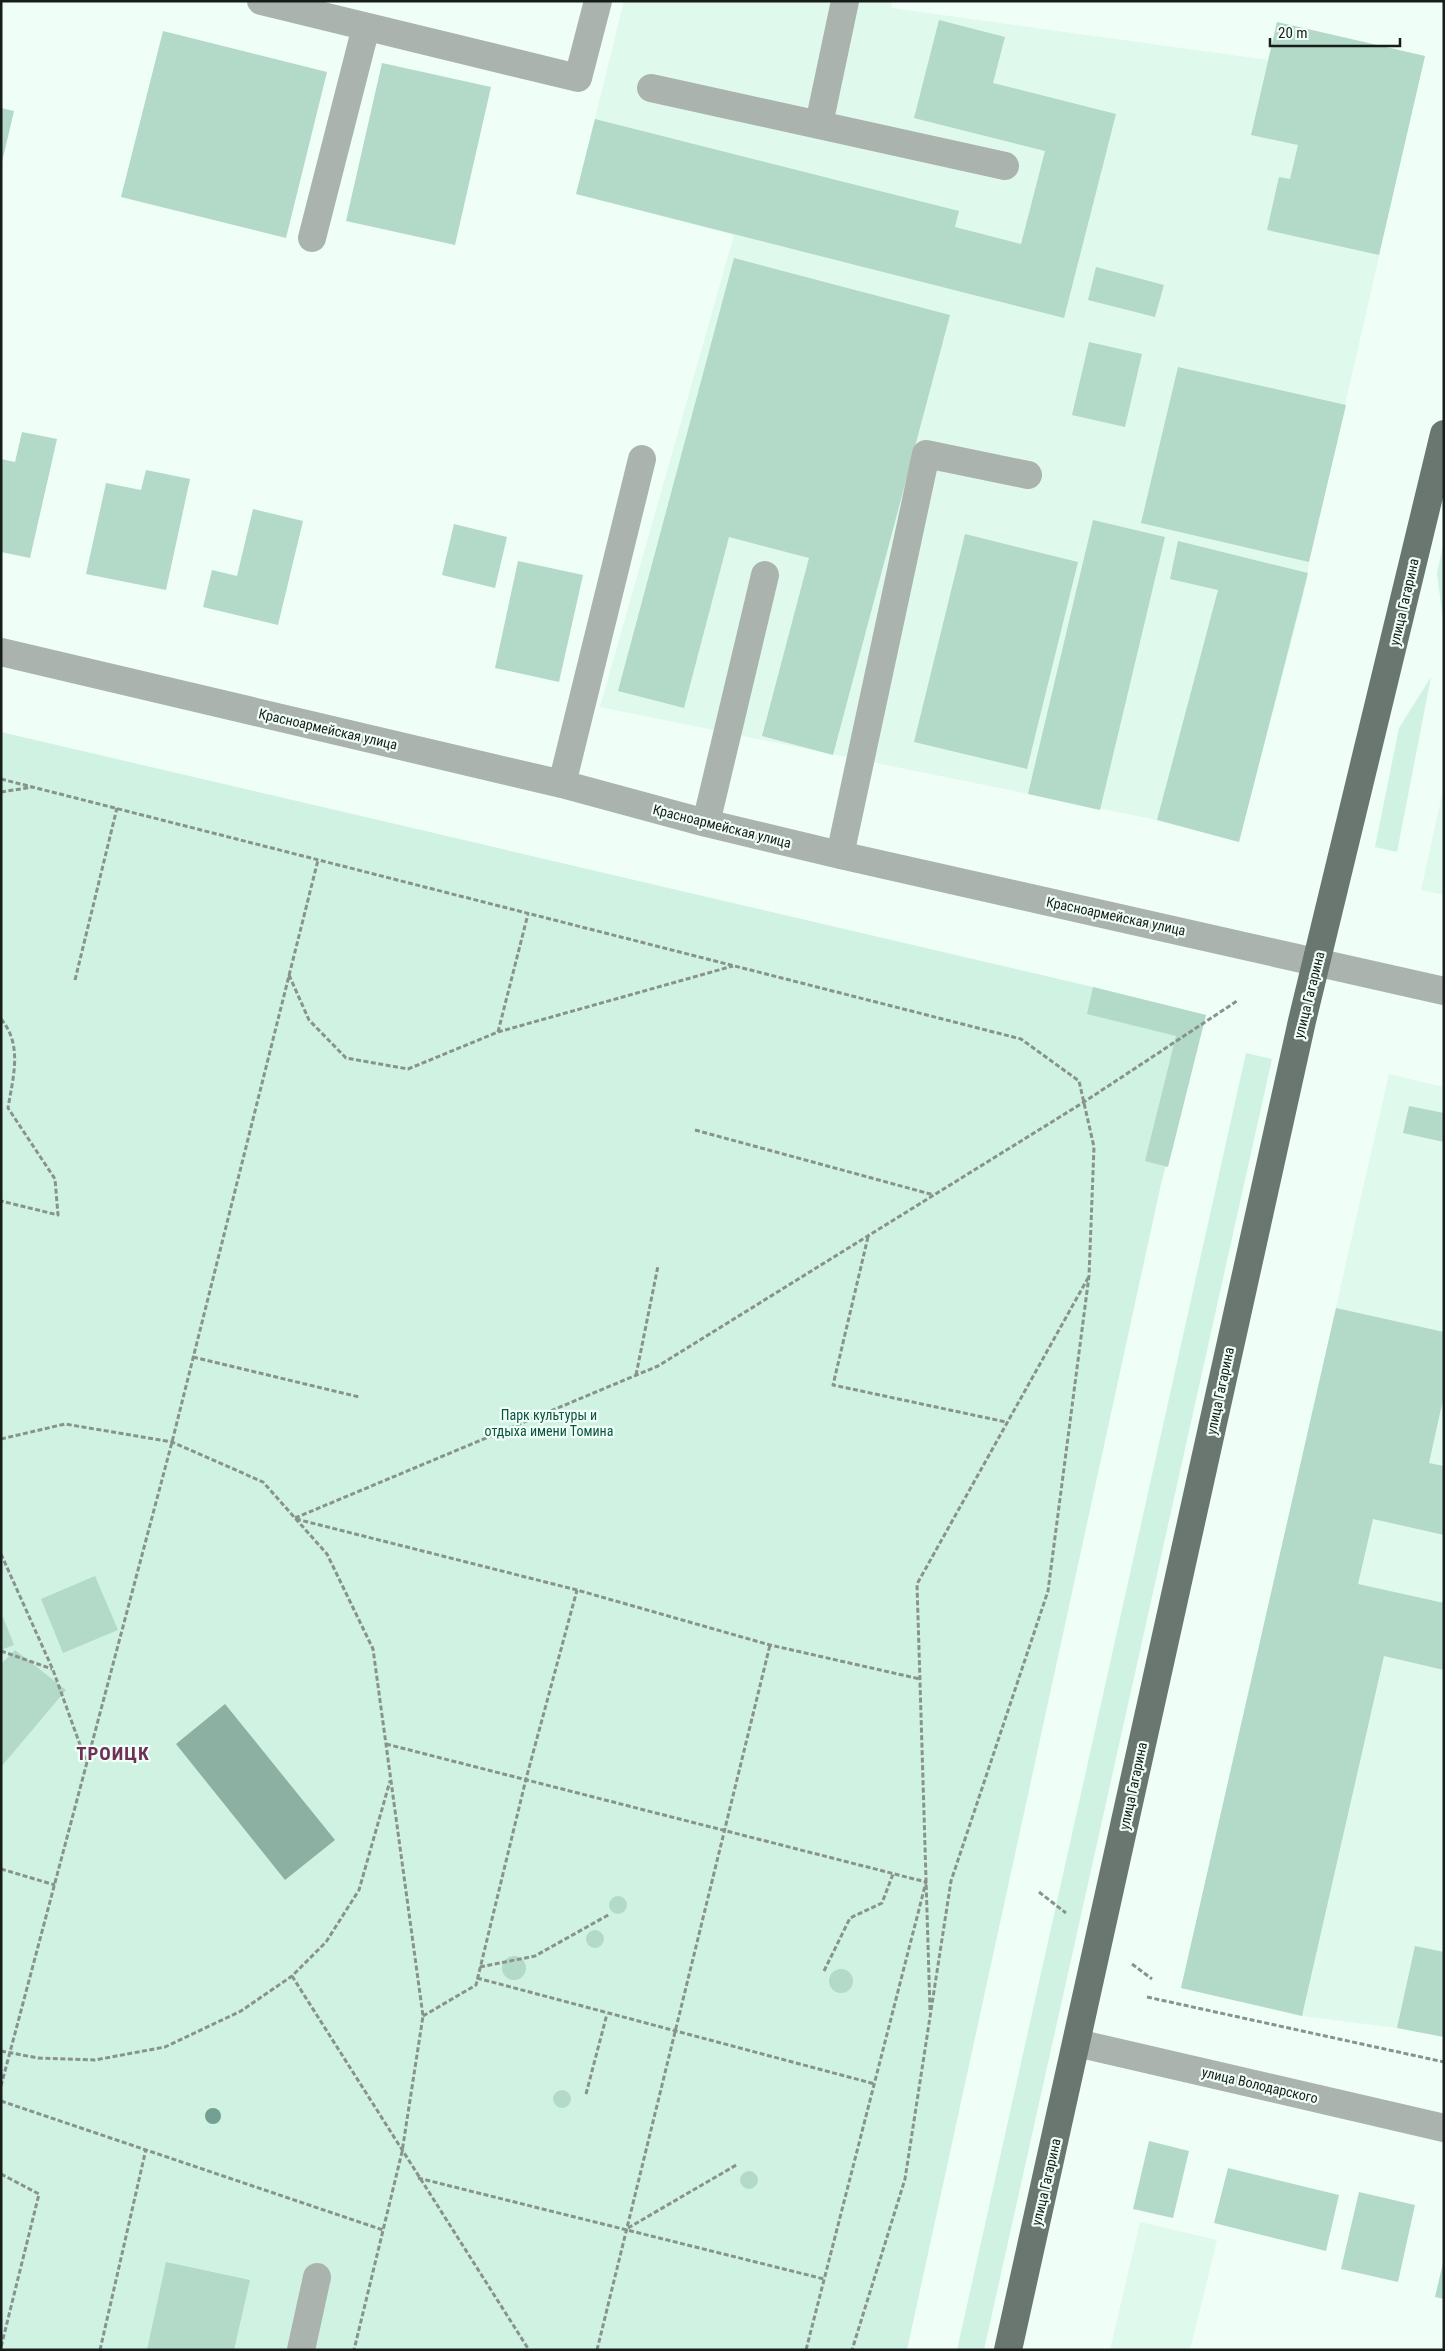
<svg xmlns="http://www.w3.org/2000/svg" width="1445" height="2351" font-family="'Roboto Condensed',sans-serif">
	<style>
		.built { fill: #dff9ed }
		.green { fill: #cff2e3 }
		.water { fill: #8cb1a2 }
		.building { fill: #b3d9c9 }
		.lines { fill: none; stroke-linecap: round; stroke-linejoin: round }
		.path { stroke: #89938e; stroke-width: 3; stroke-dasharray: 5 2.5; stroke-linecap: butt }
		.minor { stroke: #abb3af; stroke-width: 28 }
		.major { stroke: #6a7771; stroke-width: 28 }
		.tree { fill: #73a092 }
		.labels { text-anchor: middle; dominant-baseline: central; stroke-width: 4.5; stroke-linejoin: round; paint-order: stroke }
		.street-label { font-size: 14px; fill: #171d1a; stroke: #f0fef8 }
		.park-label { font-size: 14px; fill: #0c543f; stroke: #f0fef8 }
		.district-label { font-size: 19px; font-weight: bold; letter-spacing: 1px; fill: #6f3053; stroke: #f0fef8 }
	</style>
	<rect width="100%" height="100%" fill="#f0fef8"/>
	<path class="built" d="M624,1H891L892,8L1268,60L1277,22L1425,56L1309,562L1304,593L1239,842L1157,820L600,707L734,235L576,194Z
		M1444,786V895L1421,890Z
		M1389,1074L1444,1087V2037L1397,2028L1302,2016L1181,1988Z
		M1140,2222L1217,2240L1190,2350H1110Z"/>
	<path class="green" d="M1444,541V628L1437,573Z
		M1431,677L1397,852L1375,847L1399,728Z
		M1,732L1093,987L1206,1015L1161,1184L907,2350H1Z
		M1246,1053L1272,1059L984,2350H957Z"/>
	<path class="water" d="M225,1704L335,1840L285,1880L176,1744Z"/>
	<path class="building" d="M939,20L1005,37L993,83L1116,114L1064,318L576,194L595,119L959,211L955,227L1021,244L1045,151L914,118Z
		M1277,22L1425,56L1379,255L1267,230L1279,177L1290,179L1298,145L1251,135Z
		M163,31L327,72L286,238L121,197Z
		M382,63L491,87L455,245L346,221Z
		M1,108L14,111L2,162H1Z
		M734,258L950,315L833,755L762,736L809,558L729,537L684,708L618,691Z
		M1096,267L1164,285L1155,317L1088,300Z
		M1089,342L1142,354L1125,427L1072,415Z
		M1178,367L1346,405L1309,562L1141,523Z
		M22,432L57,439L30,558L1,552V459L15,462Z
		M146,470L190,479L166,590L86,574L106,483L141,490Z
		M253,509L303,521L278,625L203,607L212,570L237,576Z
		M1093,520L1165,537L1100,810L1028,794Z
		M454,524L507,537L495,588L442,575Z
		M965,534L1078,562L1027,769L914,742Z
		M1178,541L1308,573L1239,842L1157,820L1218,590L1170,579Z
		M518,561L583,575L559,682L495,668Z
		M1093,987L1206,1015L1168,1167L1145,1161L1176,1036L1087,1014Z
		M1409,1106L1444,1113V1142L1403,1133Z
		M1336,1308L1444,1332V1395L1429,1463L1444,1466V1535L1373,1519L1358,1584L1444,1603V1670L1384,1656L1302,2016L1181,1988Z
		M95,1576L118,1630L63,1653L41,1599Z
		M3,1617L14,1645L1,1650V1618Z
		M15,1650L66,1690L1,1767V1664Z
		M609 1905a9 9 0 1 1 18 0a9 9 0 1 1-18 0Z
		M586 1939a9 9 0 1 1 18 0a9 9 0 1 1-18 0Z
		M1415,1946L1444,1952V2037L1397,2028Z
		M502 1968a12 12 0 1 1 24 0a12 12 0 1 1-24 0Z
		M829 1981a12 12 0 1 1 24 0a12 12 0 1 1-24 0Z
		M553 2099a9 9 0 1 1 18 0a9 9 0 1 1-18 0Z
		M1149,2141L1189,2151L1173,2218L1133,2209Z
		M1228,2168L1339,2195L1326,2251L1214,2223Z
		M740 2180a9 9 0 1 1 18 0a9 9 0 1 1-18 0Z
		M1359,2192L1415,2205L1398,2282L1341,2269Z
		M166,2262L250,2280L234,2350H147Z
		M1443,2263H1444V2299L1435,2297Z"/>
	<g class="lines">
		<path class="path" d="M1,779L1021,1039L1079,1081L1094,1147L1089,1276L1048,1591L951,1881L905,2179L852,2350
			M1,792L33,787
			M289,975L309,1020L346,1058L408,1069L498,1032L733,966
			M75,980L117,808
			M1,1019C23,1045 13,1077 8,1108L55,1179L58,1215L1,1201
			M498,1032L528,914
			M695,1130L934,1195
			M868,1237L833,1385L1006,1422
			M193,1357L359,1397
			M636,1375L658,1266
			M1,1439L65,1424L172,1442L263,1482L327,1554L373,1649L423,2016L402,2152L354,2350
			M295,1518L658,1366L1084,1102L1237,1001
			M296,1519L577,1590L770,1645L920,1679
			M1,1554L53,1670L87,1764
			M1,1651L52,1669
			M386,1744L926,1882L806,2350
			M1,1869L55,1885
			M1039,1892L1066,1913
			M1132,1964L1152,1979
			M480,1967L535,1956L610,1914
			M824,1971L850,1918L882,1903L893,1874
			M292,1976L529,2350
			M477,1978L875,2084
			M1147,1997L1444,2062
			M930,2010L917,1584L1088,1278
			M423,2016L476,1985L526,1779L577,1590
			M1,2051L38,2058L95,2060L165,2047L241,2011L292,1976L326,1942L359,1890L390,1781
			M1,2086L172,1442L318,860
			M586,2094L607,2014
			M1,2101L383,2230
			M1,2174L39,2194L1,2347
			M418,2178L824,2279
			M628,2228L738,2164
			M100,2350L146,2149
			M597,2350L770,1645"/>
		<path class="minor" d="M261,1L578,78L598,1
			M651,88L1005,166
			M819,124L845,1
			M312,238L366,27
			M1,652L562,784L706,823L840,855L1444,991
			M562,784L642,459
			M706,823L765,575
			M840,855L926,454L1028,475
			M1077,2043L1444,2128
			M301,2350L317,2277"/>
		<path class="major" d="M1008,2350L1302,1021L1444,434"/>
	</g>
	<circle class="tree" cx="213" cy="2116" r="8"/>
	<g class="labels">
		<g class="street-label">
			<text transform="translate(1404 602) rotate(-77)">улица Гагарина</text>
			<text transform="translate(328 729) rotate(13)">Красноармейская улица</text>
			<text transform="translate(722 826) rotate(14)">Красноармейская улица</text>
			<text transform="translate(1116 916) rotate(12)">Красноармейская улица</text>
			<text transform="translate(1309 995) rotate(-76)">улица Гагарина</text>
			<text transform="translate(1220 1391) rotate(-78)">улица Гагарина</text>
			<text transform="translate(1133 1786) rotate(-78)">улица Гагарина</text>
			<text transform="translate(1260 2085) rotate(13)">улица Володарского</text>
			<text transform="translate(1046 2182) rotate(-77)">улица Гагарина</text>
		</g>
		<g class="park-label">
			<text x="549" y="1415">Парк культуры и<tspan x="549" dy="16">отдыха имени Томина</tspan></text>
		</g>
		<g class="district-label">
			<text x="113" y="1753">ТРОИЦК</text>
		</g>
	</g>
	<rect width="1445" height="2351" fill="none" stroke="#171d1a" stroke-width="5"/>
	<path d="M1270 38v8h130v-8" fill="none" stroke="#171d1a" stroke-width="2.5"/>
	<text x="1278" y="38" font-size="15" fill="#171d1a" stroke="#f0fef8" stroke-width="4" paint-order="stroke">20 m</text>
</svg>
